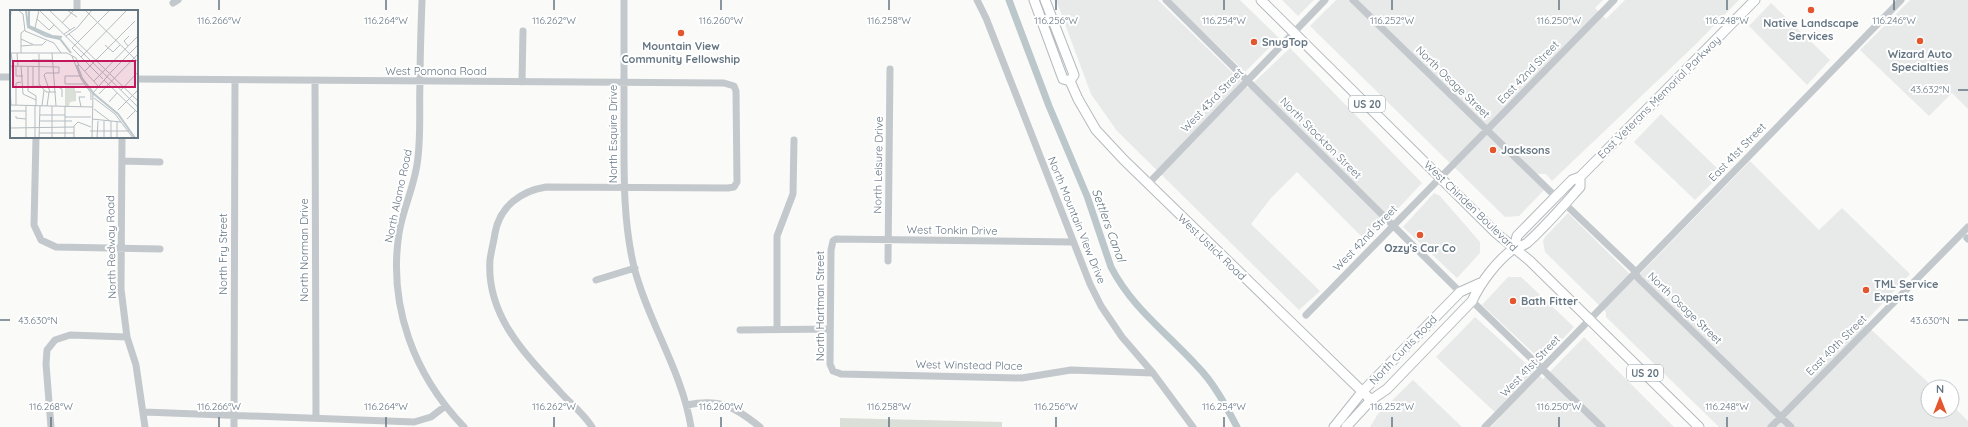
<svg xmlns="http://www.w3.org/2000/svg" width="1968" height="427" font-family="Quicksand,sans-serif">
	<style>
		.built { fill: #e8e9e9 }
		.green { fill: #dadfd7 }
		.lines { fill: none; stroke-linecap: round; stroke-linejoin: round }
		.canal { stroke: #bbc7cb; stroke-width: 7 }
		.major-casing { stroke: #b5babe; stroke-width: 11 }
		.minor { stroke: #c3c8cc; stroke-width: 7 }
		.major { stroke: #fff; stroke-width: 9 }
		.ticks { fill: none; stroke: #657683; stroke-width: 1.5 }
		.poi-dot { fill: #e4572e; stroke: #fff; stroke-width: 1.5 }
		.labels { text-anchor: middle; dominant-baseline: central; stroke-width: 4; stroke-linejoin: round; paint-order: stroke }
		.shield { fill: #fff; stroke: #939fa8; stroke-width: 1 }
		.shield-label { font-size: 10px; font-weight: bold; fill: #657683 }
		.poi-label { font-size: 11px; font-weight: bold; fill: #657683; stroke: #fff }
		.street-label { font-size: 11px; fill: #657683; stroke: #fff }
		.water-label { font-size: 12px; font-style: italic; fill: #60757c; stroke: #fff }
		.inset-river { fill: none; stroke: #bbc7cb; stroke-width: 2 }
		.inset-road { fill: none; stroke: #b5bdc2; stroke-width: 1 }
		.view { fill: #c2185b; fill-opacity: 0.15; stroke: #c2185b; stroke-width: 2 }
		.inset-edge { fill: none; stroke: #657683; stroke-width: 2 }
		.ticks-label { font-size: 10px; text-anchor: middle; fill: #657683; stroke: #fff; stroke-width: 4; stroke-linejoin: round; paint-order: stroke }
	</style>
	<rect width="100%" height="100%" fill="#fafaf8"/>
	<path class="built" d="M1056,0H1158L1248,88L1290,48L1422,183L1367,242L1297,172L1271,198L1251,224L1320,291L1299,310L1117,131L1091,94Z
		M1170,0H1240L1279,38L1245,72Z
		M1282,0H1314L1298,16Z
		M1336,0H1603L1595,8L1606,19L1625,0H1739L1695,45L1552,181L1546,174H1536L1366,8L1545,189L1519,216L1505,217L1310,26Z
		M1910,0H1968V109L1952,93L1929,116L1860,50Z
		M1771,3L1830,60L1807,85L1749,26Z
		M1661,114L1722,173L1695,200L1634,142Z
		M1750,161L1819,230L1842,208L1910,274L1864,323L1933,387H1928V411H1952V405L1968,421V427H1719L1606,317V312L1545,252L1543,241L1545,237L1568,213L1635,279Z
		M1434,193L1440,196L1480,242V253L1457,278L1403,227Z
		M1508,277H1521L1574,327L1542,361L1482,305Z
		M1475,317L1543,379L1584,337L1674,427H1491L1500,417L1436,357Z
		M1413,380L1462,427H1370L1378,414Z"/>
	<path class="green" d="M840,418L1002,422V427H840Z"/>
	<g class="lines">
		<path class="canal" d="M1009,0L1049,106L1087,196L1111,267C1132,308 1167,333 1197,366C1214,383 1226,406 1237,427
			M1967,238L1968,239"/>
		<defs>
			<path id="major" d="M1034,0L1063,79L1070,81
				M1045,0L1074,75L1070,81
				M1261,0L1496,233L1530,261L1699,427
				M1070,81L1078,99L1096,130L1124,160L1371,400
				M1514,248L1517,236L1572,180L1580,177L1755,0
				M1334,427L1362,392L1460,292L1480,283
				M1346,427L1371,400L1387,389L1472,301C1481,282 1496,262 1513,249C1518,246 1523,246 1527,243C1546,226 1563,206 1580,187V177"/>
		</defs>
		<use href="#major" class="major-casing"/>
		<path class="minor" d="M422,0C421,27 420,54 420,82C419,107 421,132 418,157C416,183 403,208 399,233C388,306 414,375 464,427
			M624,0C624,43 624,85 624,128C624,174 623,221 634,267C648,322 682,371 691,427
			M977,0L986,18L1090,284L1101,306L1122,337L1153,373L1193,427
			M1166,0L1460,292
			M1353,0L1556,197
			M173,3L178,0
			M77,11V0
			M0,77H11
			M137,79L724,83L734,86L736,91L737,182L734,187L728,188L546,187C521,191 500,206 495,233C494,241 491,251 490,260C486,316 526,355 561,393C571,404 584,414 592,427
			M315,81L316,418
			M522,82L523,31
			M36,137L34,225L41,240L56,247L160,249
			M122,137L121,289L127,337L136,365L145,427
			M122,161L160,162
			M1148,184L1325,0
			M1565,204L1635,271L1638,278L1791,427
			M1072,242L836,239L833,241L831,250L830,364L833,371L841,374L1022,378L1071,370L1153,373
			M888,261L890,69
			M596,280L635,268
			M1472,301L1602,427
			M1306,315L1614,0
			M777,329V236L793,194L794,140
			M740,330L830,329
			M687,405C720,398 735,407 760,427
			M144,412L414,422L431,417L444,407
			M51,427L46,364L47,350L55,340L70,335L127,337
			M234,427L235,80
			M1485,427L1901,0
			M1771,427L1968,227"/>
		<use href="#major" class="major"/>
	</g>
	<path class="ticks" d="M219,0V10M386,0V10M554,0V10M721,0V10M889,0V10M1056,0V10M1224,0V10M1392,0V10M1559,0V10M1727,0V10M1894,0V10M1958,90H1968M0,320H10M1958,320H1968M51,417V427M219,417V427M386,417V427M554,417V427M721,417V427M889,417V427M1056,417V427M1224,417V427M1392,417V427M1559,417V427M1727,417V427"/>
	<g class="poi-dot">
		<circle cx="1811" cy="10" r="4"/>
		<circle cx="681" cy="33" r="4"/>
		<circle cx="1920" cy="41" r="4"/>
		<circle cx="1254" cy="42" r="4"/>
		<circle cx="1493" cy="150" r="4"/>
		<circle cx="1420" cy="235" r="4"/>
		<circle cx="1866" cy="290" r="4"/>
		<circle cx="1513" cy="301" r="4"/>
	</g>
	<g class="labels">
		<g class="shield">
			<rect x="1349" y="96" width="36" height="16" rx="3"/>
			<rect x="1627" y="365" width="36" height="16" rx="3"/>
		</g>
		<g class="shield-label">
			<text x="1367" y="104">US 20</text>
			<text x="1645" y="373">US 20</text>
		</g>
		<g class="poi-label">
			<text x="1811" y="23">Native Landscape<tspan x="1811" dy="13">Services</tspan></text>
			<text x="1262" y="42" text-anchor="start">SnugTop</text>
			<text x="681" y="46">Mountain View<tspan x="681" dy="13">Community Fellowship</tspan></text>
			<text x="1920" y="54">Wizard Auto<tspan x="1920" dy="13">Specialties</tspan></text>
			<text x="1501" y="150" text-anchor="start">Jacksons</text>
			<text x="1420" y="248">Ozzy's Car Co</text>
			<text x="1874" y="284" text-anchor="start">TML Service<tspan x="1874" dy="13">Experts</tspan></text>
			<text x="1521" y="301" text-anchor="start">Bath Fitter</text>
		</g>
		<g class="street-label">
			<text x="436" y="71">West Pomona Road</text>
			<text transform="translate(1528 72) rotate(-46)">East 42nd Street</text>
			<text transform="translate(1453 82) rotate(44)">North Osage Street</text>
			<text transform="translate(1659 97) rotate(-45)">East Veterans Memorial Parkway</text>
			<text transform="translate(1212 100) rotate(-46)">West 43rd Street</text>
			<text transform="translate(613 134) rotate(-90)">North Esquire Drive</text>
			<text transform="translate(1321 138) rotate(45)">North Stockton Street</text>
			<text transform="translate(1737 152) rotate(-46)">East 41st Street</text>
			<text transform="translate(878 165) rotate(-89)">North Leisure Drive</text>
			<text transform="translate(398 196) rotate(-78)">North Alamo Road</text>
			<text transform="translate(1471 206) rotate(44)">West Chinden Boulevard</text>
			<text transform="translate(1077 220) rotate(68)">North Mountain View Drive</text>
			<text transform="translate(952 230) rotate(1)">West Tonkin Drive</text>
			<text transform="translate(1365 238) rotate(-46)">West 42nd Street</text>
			<text transform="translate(111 247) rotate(-91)">North Redway Road</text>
			<text transform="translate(1212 247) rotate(44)">West Ustick Road</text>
			<text transform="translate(304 250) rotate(-90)">North Norman Drive</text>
			<text transform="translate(223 254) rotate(-90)">North Fry Street</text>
			<text transform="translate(820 306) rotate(-90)">North Hartman Street</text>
			<text transform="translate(1685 308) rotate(44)">North Osage Street</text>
			<text transform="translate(1836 345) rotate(-45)">East 40th Street</text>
			<text transform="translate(1403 350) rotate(-46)">North Curtis Road</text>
			<text transform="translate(969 365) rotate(1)">West Winstead Place</text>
			<text transform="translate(1530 366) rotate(-46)">West 41st Street</text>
		</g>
		<g class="water-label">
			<text transform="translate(1109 225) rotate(70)">Settlers Canal</text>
		</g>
	</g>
	<g transform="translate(10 10)">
		<rect width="128" height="128" fill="#fafaf8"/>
		<path d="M55,77H65V81H71V83H66V91L60,92L59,96H55Z" fill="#dadfd7"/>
		<path class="inset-river" d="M16,0L18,17L36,26L50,29L61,43M19,0V16L42,26L52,27M67,55L72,68L84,84L108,104L125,128"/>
		<path class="inset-road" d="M8,0L13,4L15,21L44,33L51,43M29,0L128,97M39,0L60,20M57,0L67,7M75,0L128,52M27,9L39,20L44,15M52,13L64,0M0,14L1,0M25,18L29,0M54,24L65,17M59,24L99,63M56,26L67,18L82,0M11,29L24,35H32L36,31M95,35L103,42L110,35M11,36L23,35M118,36L114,31L119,26M0,43H57L66,48L69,56M1,43L3,56M7,43L8,56M11,43V23L15,20M42,43L46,96M29,44V74L36,82H46M62,46L71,69L81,83V90M71,47L116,1M22,50H42M69,55L88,76M0,56L49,57V63H36L34,65L40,82M6,56V66H13M11,56L13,84L26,90M18,56V81L26,86V96M23,56V77M75,61L125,11M101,62L128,35M100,64L128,91M70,66H55V74H75M93,69L62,38L100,0M94,70L128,103M0,71L1,56M84,71L128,26M0,76L1,95M46,76L52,79V87M12,77L31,76M111,80L128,62M89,84L128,44M84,88L105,104L123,128M99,92L107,83M0,95L83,97M6,95V73L11,72M32,96L34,80M37,96L39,82M71,97L69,87H75M84,99L100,111M108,100L128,80M0,101H16M30,105H55M6,106V108L16,109M55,107H81M82,109L111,112M117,109L126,100M29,111H62M0,118L64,117M80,121H119M29,123H64M16,128V96M25,128V96M29,128L30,96M42,128V96M55,128V96M64,128V116L68,112L81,117M82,128L83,83L101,62M87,128L88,111M94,128V111M101,128V111M107,128V112"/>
		<path class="view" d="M3,51H125V77H3Z"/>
		<rect width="128" height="128" class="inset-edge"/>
	</g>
	<g class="ticks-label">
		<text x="219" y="24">116.266°W</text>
		<text x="386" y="24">116.264°W</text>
		<text x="554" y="24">116.262°W</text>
		<text x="721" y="24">116.260°W</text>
		<text x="889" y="24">116.258°W</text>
		<text x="1056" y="24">116.256°W</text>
		<text x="1224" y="24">116.254°W</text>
		<text x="1392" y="24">116.252°W</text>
		<text x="1559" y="24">116.250°W</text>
		<text x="1727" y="24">116.248°W</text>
		<text x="1894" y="24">116.246°W</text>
		<text x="1930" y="93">43.632°N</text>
		<text x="38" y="324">43.630°N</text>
		<text x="1930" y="324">43.630°N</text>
		<text x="51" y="410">116.268°W</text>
		<text x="219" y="410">116.266°W</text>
		<text x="386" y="410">116.264°W</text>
		<text x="554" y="410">116.262°W</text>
		<text x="721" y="410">116.260°W</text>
		<text x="889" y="410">116.258°W</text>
		<text x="1056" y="410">116.256°W</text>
		<text x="1224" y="410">116.254°W</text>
		<text x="1392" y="410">116.252°W</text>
		<text x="1559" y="410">116.250°W</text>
		<text x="1727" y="410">116.248°W</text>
	</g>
	<g transform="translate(1940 399)"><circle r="19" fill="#ffffff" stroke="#c1c8cd"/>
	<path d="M0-3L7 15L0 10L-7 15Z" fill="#e4572e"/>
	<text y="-6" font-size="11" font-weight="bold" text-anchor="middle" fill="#657683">N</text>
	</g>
</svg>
